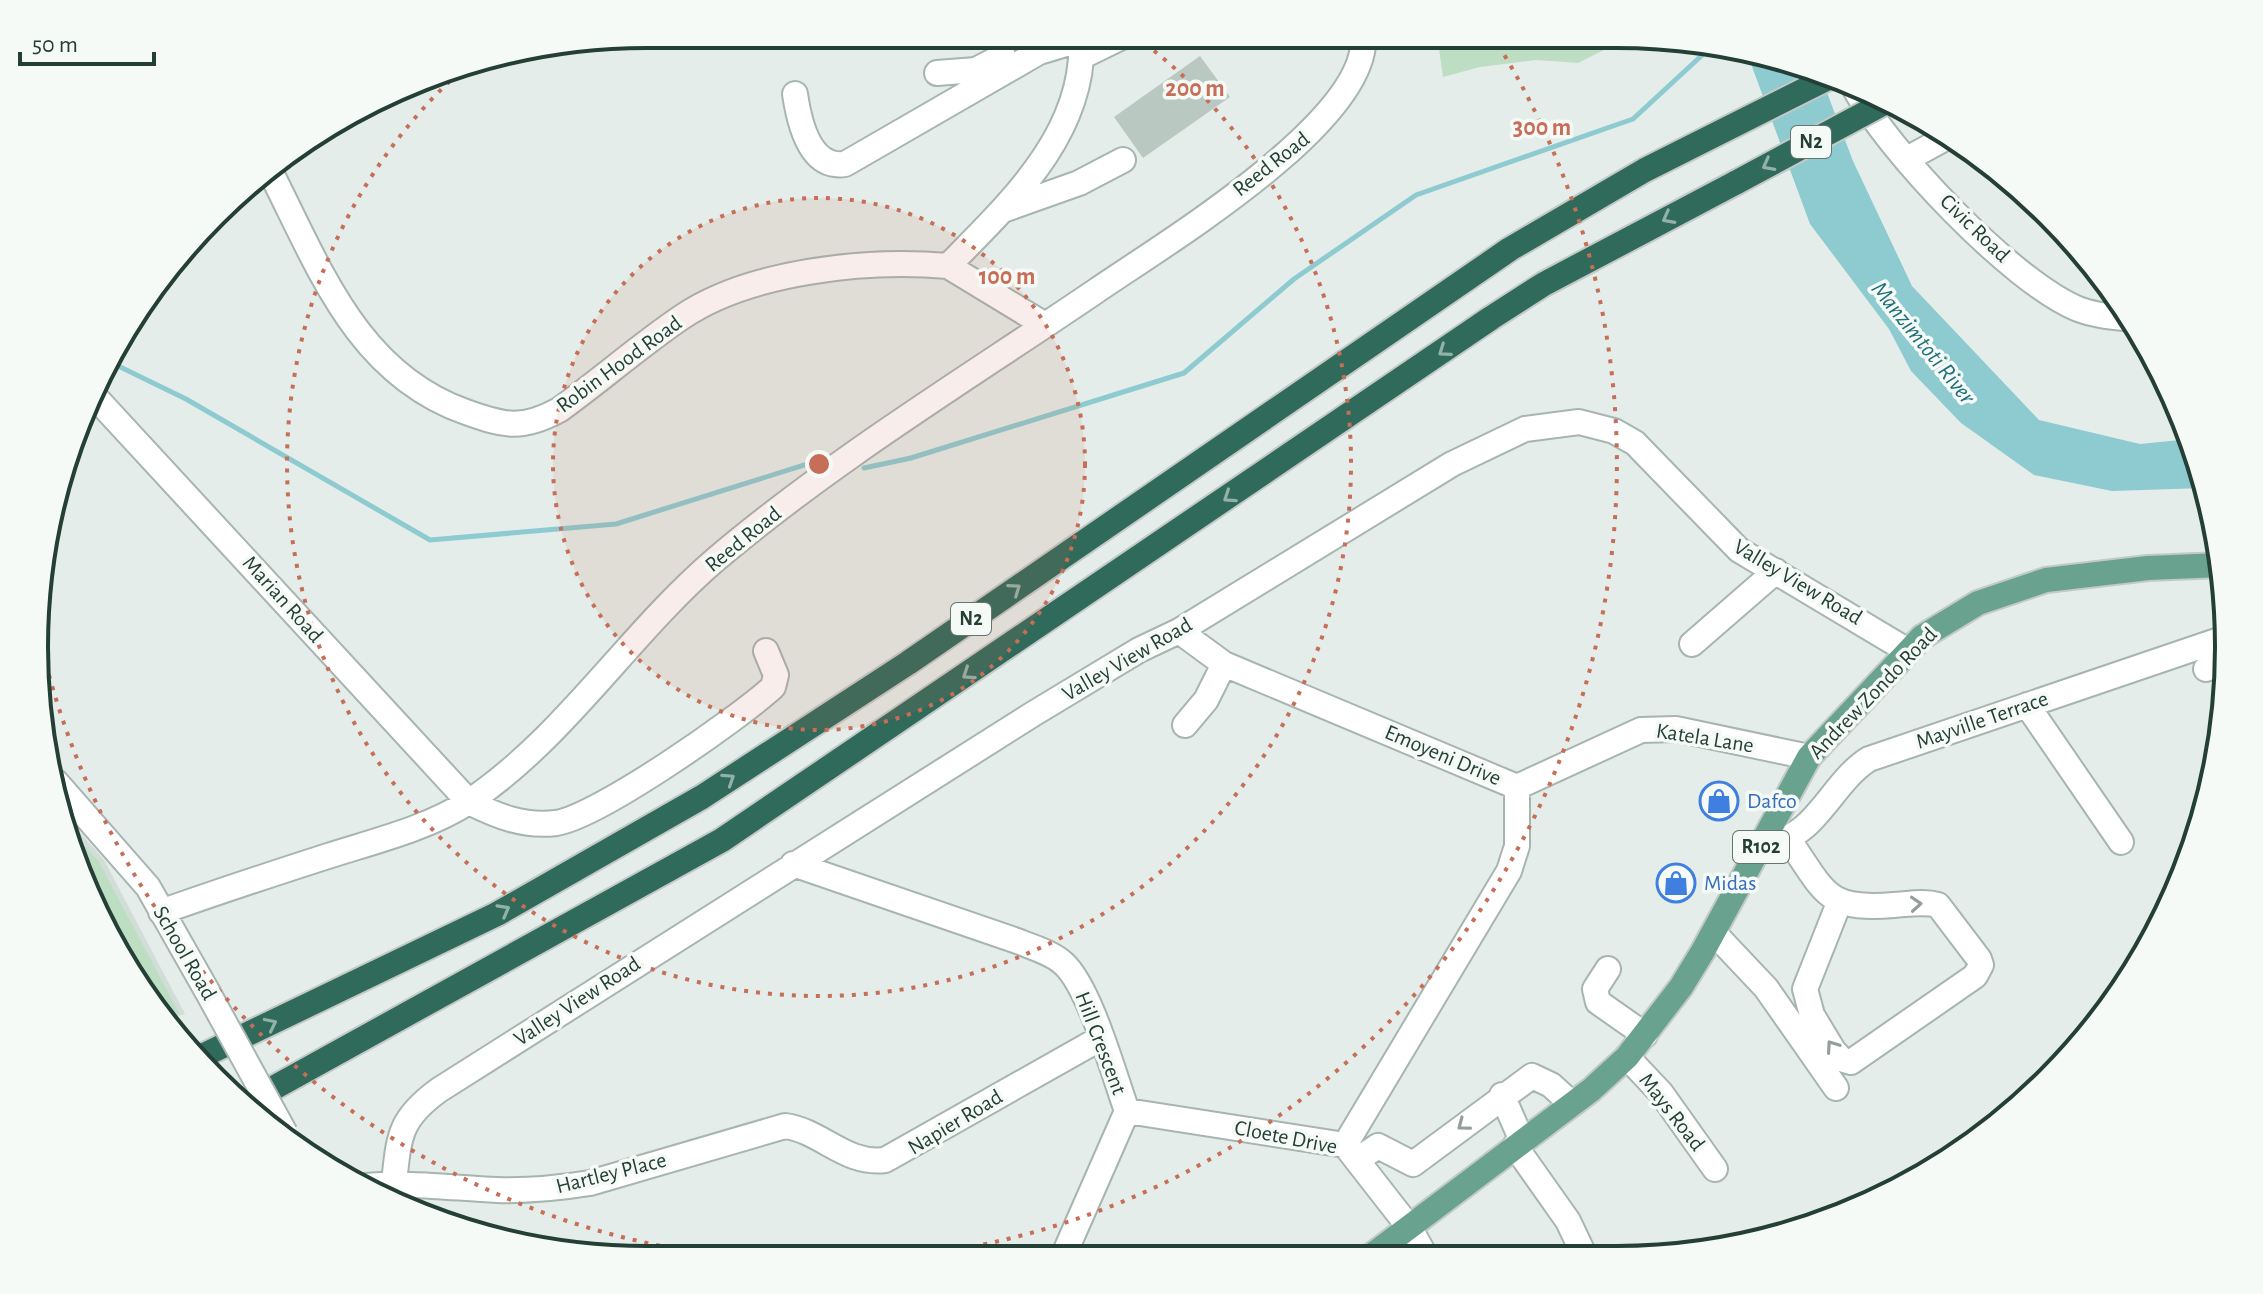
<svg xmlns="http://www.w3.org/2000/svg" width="2263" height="1294" font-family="'Alegreya Sans',sans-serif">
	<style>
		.built { fill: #d2ddd7 }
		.green { fill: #bedec4 }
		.water { fill: #8ecbd0 }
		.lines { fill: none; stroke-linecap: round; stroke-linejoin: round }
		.stream { stroke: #8ecbd0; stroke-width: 5 }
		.building { fill: #b9c8c1 }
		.minor-casing { stroke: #a7b5b0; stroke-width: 28 }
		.major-casing { stroke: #c2c9c7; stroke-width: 28 }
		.highway-casing { stroke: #c2c9c7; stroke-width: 28 }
		.minor { stroke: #fff; stroke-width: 24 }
		.major { stroke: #6aa290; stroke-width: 24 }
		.highway { stroke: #306a5a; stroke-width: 24 }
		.minor-bridge-casing { stroke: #a7b5b0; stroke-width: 28; stroke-linecap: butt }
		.highway-bridge-casing { stroke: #c2c9c7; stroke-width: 28; stroke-linecap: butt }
		.minor-bridge { stroke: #fff; stroke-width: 24 }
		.highway-bridge { stroke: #306a5a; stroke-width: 24 }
		.oneway { stroke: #92b2a8 }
		.oneway2 { stroke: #929f9a }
		.ring { fill: none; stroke: #c66e58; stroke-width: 4; stroke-dasharray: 4 8 }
		.labels { text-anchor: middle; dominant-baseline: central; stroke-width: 7; stroke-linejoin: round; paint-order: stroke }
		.shield { fill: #f5faf7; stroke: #637770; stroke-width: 2 }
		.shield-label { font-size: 20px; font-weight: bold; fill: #243f36 }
		.street-label { font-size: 22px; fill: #243f36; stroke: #f5faf7 }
		.shop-label { font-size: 22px; fill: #366cbe; stroke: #f5faf7; text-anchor: start }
		.water-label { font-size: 24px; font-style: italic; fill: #1f707a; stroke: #f5faf7 }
		.rim { fill: none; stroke: #243f36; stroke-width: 4 }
		.centre { fill: #c66e58; stroke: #f5faf7; stroke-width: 4 }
		.ring-label { font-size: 24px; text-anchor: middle; font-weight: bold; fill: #c66e58; stroke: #f5faf7; stroke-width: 7; stroke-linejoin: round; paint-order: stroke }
	</style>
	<rect width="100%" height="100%" fill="#e4ede9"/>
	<path class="built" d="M61,811L104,860L185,1014L161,1021L67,844Z"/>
	<path class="green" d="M1437,35H1648L1624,40L1578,63L1536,60L1480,67L1443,77Z
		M63,822L99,862L179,1013L160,1020L67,844Z"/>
	<path class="water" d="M1747,53L1818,69L1853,161L1912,286L2039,420L2140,444L2190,439L2205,488L2112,491L2034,475L1961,423L1911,371L1889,329L1810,224Z"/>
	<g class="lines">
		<path class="stream" d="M112,363L186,399L430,540L616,524L833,456
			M864,468L911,458L1184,373L1294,279L1416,195L1633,119L1712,46"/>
	</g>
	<path class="building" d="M1200,56L1230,97L1143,158L1114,117Z"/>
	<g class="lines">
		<defs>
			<path id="minor" d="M1083,56L1126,35
				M937,73L976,70L1003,56
				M1854,87C1887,150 2012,282 2078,309C2096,316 2114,317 2132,319
				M795,94C799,121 809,169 845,164L1039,52L1082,39
				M1907,159L1951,135
				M268,167C318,264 355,373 466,412C505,426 522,430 559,410C601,380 639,346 682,317C750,271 867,259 948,266
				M1003,210L1079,183L1123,160
				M1045,325L948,266C1010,203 1088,131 1081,35
				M96,398L469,802C497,816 524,827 556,823C598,817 739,718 773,687L776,675L766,651
				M1179,631L1224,664L1517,787
				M1692,644L1776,571
				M2206,669L2228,660
				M2027,705L2121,842
				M1185,725L1206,700L1224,664
				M56,782L148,887L207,991
				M1517,787L1641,730L1676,729L1809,757
				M1788,839C1825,891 1824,911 1894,905C1909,904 1924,901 1938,905L1979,959L1981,965L1975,976L1851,1062L1841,1059L1833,1050L1812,1015L1805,989L1839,903
				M1773,842C1816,836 1833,781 1869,759L2228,637
				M793,864L1020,942C1034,948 1053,953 1064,964C1090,988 1114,1075 1127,1111L1062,1259
				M161,912C217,892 272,874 328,856C375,841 429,828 470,801C565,737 629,634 715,560C833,460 968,378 1096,291C1161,246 1372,120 1363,35
				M1714,933L1766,988L1836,1088
				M1608,969L1595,989L1598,1002L1645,1035
				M1627,1057L1661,1093L1715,1169
				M1502,1095L1522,1141
				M1127,1111L1345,1145L1409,1227L1427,1259
				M1345,1145L1509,871L1517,846V787
				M1515,1146L1568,1221L1586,1259
				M1357,1160L1378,1146L1413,1164L1532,1076L1551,1085L1572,1104
				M394,1183C399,1136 399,1119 439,1090L1033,714L1139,650L1179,631L1452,464L1525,429L1579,422L1614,431L1635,443L1739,550L1908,651
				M365,1186C409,1182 453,1188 497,1190C528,1191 559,1188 590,1183L785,1126C822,1131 845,1165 885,1160L1101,1038"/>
			<path id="major" d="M1367,1259L1591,1090L1627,1057L1681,987L1703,951L1809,757L1922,637L1978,603L2046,580L2148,568L2221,565"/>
			<path id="highway" d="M200,1057L497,914L702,797L908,663L1510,249L1645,170L1832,76
				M248,1102L722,840L1491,318L1544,284L1737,182"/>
		</defs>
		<use href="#minor" class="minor-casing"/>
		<use href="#major" class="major-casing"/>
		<use href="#highway" class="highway-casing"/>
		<use href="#minor" class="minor"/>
		<use href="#major" class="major"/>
		<use href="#highway" class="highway"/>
		<defs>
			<path id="minor-bridge" d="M207,991L285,1133"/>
			<path id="highway-bridge" d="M1737,182L1886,102"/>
		</defs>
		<use href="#minor-bridge" class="minor-bridge-casing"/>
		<use href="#highway-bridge" class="highway-bridge-casing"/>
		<use href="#minor-bridge" class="minor-bridge"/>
		<use href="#highway-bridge" class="highway-bridge"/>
	</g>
	<defs><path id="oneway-chevron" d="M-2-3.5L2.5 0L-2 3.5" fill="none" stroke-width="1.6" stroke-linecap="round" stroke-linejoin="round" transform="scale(2)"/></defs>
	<g class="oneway">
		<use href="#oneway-chevron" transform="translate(1768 165) rotate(152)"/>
		<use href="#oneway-chevron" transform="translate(1668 218) rotate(152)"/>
		<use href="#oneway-chevron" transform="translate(1444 351) rotate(145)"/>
		<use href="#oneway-chevron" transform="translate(1229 497) rotate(146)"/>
		<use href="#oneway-chevron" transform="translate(1015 589) rotate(-35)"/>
		<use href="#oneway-chevron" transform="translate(968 674) rotate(146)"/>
		<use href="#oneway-chevron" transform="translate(729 779) rotate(-33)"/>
		<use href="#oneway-chevron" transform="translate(504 910) rotate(-29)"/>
		<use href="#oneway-chevron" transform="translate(271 1024) rotate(-26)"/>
	</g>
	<g class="oneway2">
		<use href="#oneway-chevron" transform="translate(1916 904) rotate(-4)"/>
		<use href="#oneway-chevron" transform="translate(1832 1046) rotate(-125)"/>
		<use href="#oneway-chevron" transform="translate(1463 1125) rotate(143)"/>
	</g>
	<circle cx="819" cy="464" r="266" fill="#c66e58" fill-opacity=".12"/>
	<g class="ring">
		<circle cx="819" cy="464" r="266"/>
		<path d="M1135 36A532 532 0 1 1 466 66"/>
		<path d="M743 1258A798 798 0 0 1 38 630M1492 35A798 798 0 0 1 895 1258"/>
	</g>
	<defs>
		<symbol id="shop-ring" viewBox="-11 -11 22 22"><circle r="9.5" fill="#f5faf7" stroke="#3f7fe0" stroke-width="1.5"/><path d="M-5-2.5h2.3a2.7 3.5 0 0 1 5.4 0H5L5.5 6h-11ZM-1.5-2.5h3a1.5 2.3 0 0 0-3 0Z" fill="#3f7fe0"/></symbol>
	</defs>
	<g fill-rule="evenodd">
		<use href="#shop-ring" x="1697" y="779" width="44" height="44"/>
		<use href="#shop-ring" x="1654" y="861" width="44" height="44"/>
	</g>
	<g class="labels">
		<g class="shield">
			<rect x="1791" y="126" width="40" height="32" rx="6"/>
			<rect x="951" y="603" width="40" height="32" rx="6"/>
			<rect x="1733" y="831" width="56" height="32" rx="6"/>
		</g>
		<g class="shield-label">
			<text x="1811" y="142">N2</text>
			<text x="971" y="619">N2</text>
			<text x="1761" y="847">R102</text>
		</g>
		<g class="street-label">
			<text transform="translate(1271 164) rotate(-38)">Reed Road</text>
			<text transform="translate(1975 228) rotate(44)">Civic Road</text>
			<text transform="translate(619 364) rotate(-36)">Robin Hood Road</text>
			<text transform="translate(743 539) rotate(-39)">Reed Road</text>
			<text transform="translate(1798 582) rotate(31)">Valley View Road</text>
			<text transform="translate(283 599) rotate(48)">Marian Road</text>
			<text transform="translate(1127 659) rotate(-30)">Valley View Road</text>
			<text transform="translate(1873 693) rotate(-46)">Andrew Zondo Road</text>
			<text transform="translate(1982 720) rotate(-19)">Mayville Terrace</text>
			<text transform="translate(1705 738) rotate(9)">Katela Lane</text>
			<text transform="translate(1443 755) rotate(23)">Emoyeni Drive</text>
			<text transform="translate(185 953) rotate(60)">School Road</text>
			<text transform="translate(577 1001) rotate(-33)">Valley View Road</text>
			<text transform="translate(1101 1043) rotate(69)">Hill Crescent</text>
			<text transform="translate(1672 1112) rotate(52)">Mays Road</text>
			<text transform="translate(955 1122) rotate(-31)">Napier Road</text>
			<text transform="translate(1286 1137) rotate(11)">Cloete Drive</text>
			<text transform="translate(611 1173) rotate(-14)">Hartley Place</text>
		</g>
		<g class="shop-label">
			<text x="1747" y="801">Dafco</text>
			<text x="1704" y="883">Midas</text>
		</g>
		<g class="water-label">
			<text transform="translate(1923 343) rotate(51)">Manzimtoti River</text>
		</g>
	</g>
	<path d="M0 0H2263V1294H0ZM647 48H1616A599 599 0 0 1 2215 647V647A599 599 0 0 1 1616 1246H647A599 599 0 0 1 48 647V647A599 599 0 0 1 647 48Z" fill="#f5faf7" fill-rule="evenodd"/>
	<path class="rim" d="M647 48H1616A599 599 0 0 1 2215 647V647A599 599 0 0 1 1616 1246H647A599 599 0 0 1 48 647V647A599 599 0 0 1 647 48Z"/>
	<circle cx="819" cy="464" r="12" class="centre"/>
	<g class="ring-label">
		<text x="1195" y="96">200 m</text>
		<text x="1542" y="135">300 m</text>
		<text x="1007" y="284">100 m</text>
	</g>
	<path d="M20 52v12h134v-12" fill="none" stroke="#243f36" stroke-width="4"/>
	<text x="32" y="52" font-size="24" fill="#243f36" stroke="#f5faf7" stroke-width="6" paint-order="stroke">50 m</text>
</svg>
